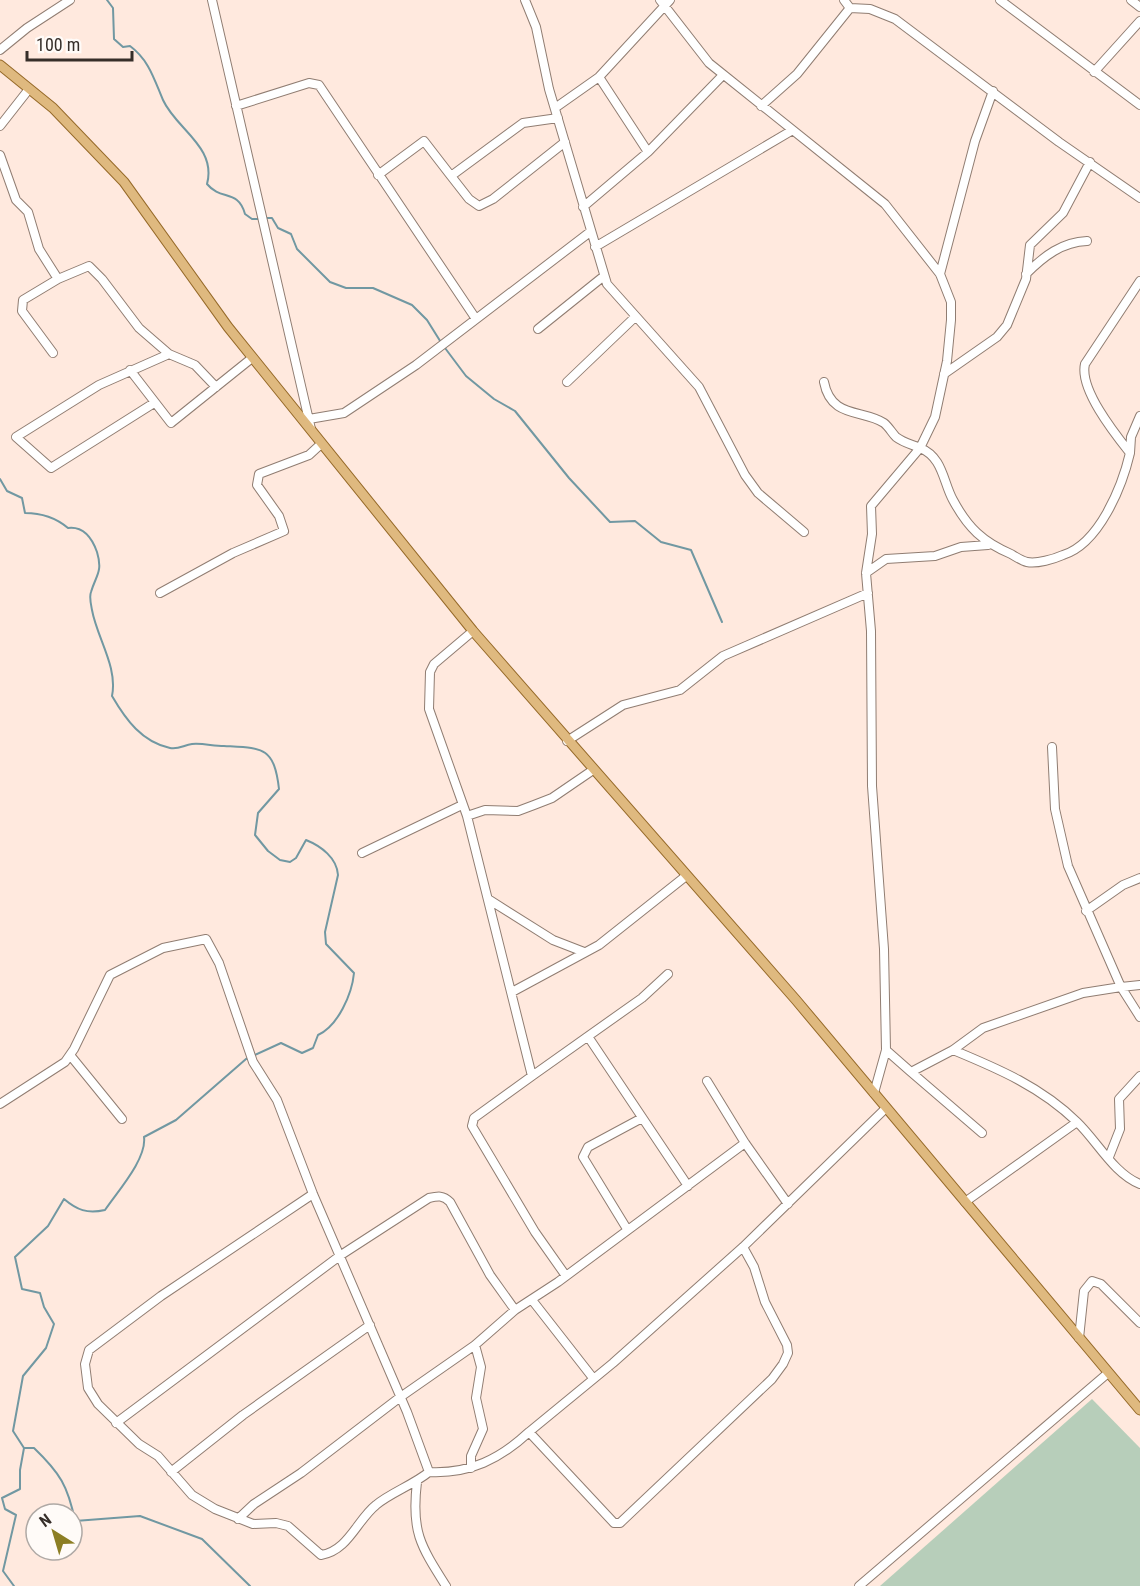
<svg xmlns="http://www.w3.org/2000/svg" width="1140" height="1586" font-family="'Roboto Condensed',sans-serif">
	<style>
		.green { fill: #b7ceba }
		.lines { fill: none; stroke-linecap: round; stroke-linejoin: round }
		.stream { stroke: #7198a2; stroke-width: 2 }
		.minor-casing { stroke: #907d72; stroke-width: 10 }
		.major-casing { stroke: #966a29; stroke-width: 11 }
		.minor { stroke: #fff; stroke-width: 8 }
		.major { stroke: #dfb97f; stroke-width: 9 }
	</style>
	<rect width="100%" height="100%" fill="#ffe9de"/>
	<path class="green" d="M1092,1399L1140,1448V1586H880Z"/>
	<g class="lines">
		<path class="stream" d="M107,0L113,8L114,39L123,47L130,46C149,60 154,79 163,100C176,129 217,147 207,184C221,201 238,189 245,214L252,219H260
			M267,218H272L278,228L291,234L297,249L330,282L346,288H373L412,305L427,320L442,344
			M445,348L466,376L494,399L515,411L569,478L610,522L635,521L661,542L691,550L722,622
			M0,479L7,491L22,498L25,513C42,513 55,517 68,528C84,526 92,538 97,552C103,572 96,575 91,592C89,597 91,605 92,610C97,638 118,667 112,696C126,720 142,742 170,748C178,750 184,745 192,744C203,743 213,746 224,746C262,748 274,746 279,789L258,813L255,835L268,851L280,860L290,862L296,858L306,840C321,846 337,858 338,875L325,932L326,944L354,973C352,994 338,1026 318,1035L313,1048L302,1053L281,1043L246,1059L176,1120L144,1137C147,1159 117,1192 105,1210C87,1214 77,1210 64,1199L48,1226L15,1257L22,1289L40,1293L44,1307L54,1324L46,1348L23,1376L13,1431L24,1448L20,1470V1489L2,1498L5,1509L16,1515L3,1571L14,1586
			M24,1448H34C60,1473 68,1486 75,1521L140,1516L202,1539L250,1586"/>
		<defs>
			<path id="minor" d="M212,0L311,429
				M525,0L536,27L549,89L607,284L699,387L745,475L758,493L804,532
				M660,0L709,63L885,204L940,274L951,302V320L947,361L935,417L920,448L871,506L872,534L866,573L871,631L872,786L884,949L886,1050L874,1093
				M670,0L599,77L648,152L723,75
				M844,0L850,8L870,9L895,19L1059,142L1140,198
				M1000,0L1140,105
				M1131,0L1140,7
				M0,50L27,28L70,0
				M1094,72L1140,21
				M236,106L309,83L319,85L476,319
				M761,106L797,74L850,8
				M555,108L599,77
				M558,118L523,123L451,176L469,199L479,206L493,199L565,142
				M0,126L29,89
				M0,155L16,200L28,212L39,249L58,279
				M378,175L424,141L451,176
				M583,207L648,152
				M595,247L791,131
				M940,274L975,141L993,91
				M1026,274C1044,256 1062,242 1087,241
				M538,329L604,276
				M53,353L22,311L23,300L58,279L89,266L102,279L139,328L169,354
				M130,370L171,423L252,358
				M944,374L997,337L1007,325L1026,279L1030,245L1063,213L1090,162
				M567,382L634,318
				M824,382C831,419 863,409 884,423C889,427 892,433 896,437C904,443 911,444 920,448C943,457 943,482 953,500C968,528 983,542 1011,554C1016,557 1022,561 1027,562C1037,564 1054,559 1063,555C1099,544 1122,487 1130,453C1115,434 1079,389 1085,364L1140,281
				M154,403L51,468L16,437L99,385L169,354L195,365L216,387
				M309,419L344,413L416,365L590,232
				M1130,453L1131,437L1140,416
				M866,573L886,559L935,556L961,547L988,545
				M160,593L233,553L284,531L279,516L257,485L259,474L309,455L321,444
				M473,631L434,664L430,672L429,709L467,816L532,1076L642,998L668,974
				M567,741L623,705L680,690L723,656L868,593
				M467,816L485,810L518,811L534,805L552,798L593,770
				M362,853L462,805
				M488,899L553,940L584,952
				M1086,911L1123,885L1140,878
				M1140,985L1121,987L1140,1017
				M512,992L599,945L686,876
				M589,1038L688,1186
				M886,1050L911,1072L953,1050L983,1028L1083,993L1121,987L1068,866L1055,809L1052,747
				M953,1050C999,1069 1041,1087 1077,1122C1097,1141 1114,1174 1140,1184
				M70,1055L122,1119
				M911,1072L982,1133
				M532,1076L474,1118L472,1126L535,1232L566,1276
				M707,1081L745,1143L788,1204
				M0,1104L65,1062L74,1049L110,975L163,948L206,939L219,963L253,1062L277,1100L313,1194L407,1412L429,1472C413,1485 390,1493 376,1505C357,1520 348,1551 321,1555L288,1526L276,1523L253,1524L215,1509L192,1495L158,1456L139,1444L98,1404L88,1388L85,1364L89,1350L161,1296L313,1194
				M1109,1157L1120,1129L1119,1099L1140,1076
				M965,1202L1077,1122
				M627,1229L583,1157L588,1147L642,1118
				M743,1247L754,1267L765,1302L787,1345L788,1353L783,1364L772,1379L620,1523H614L529,1432L613,1363L743,1247L886,1108
				M532,1300L593,1378
				M1079,1338L1084,1291L1092,1281L1101,1284L1140,1323
				M116,1423L341,1255L429,1198C438,1196 443,1195 450,1202L490,1275L515,1310
				M471,1468V1456L483,1429L476,1398L481,1367L475,1345
				M171,1472L243,1415L370,1325
				M429,1472C470,1474 500,1459 529,1432
				M417,1482C411,1531 420,1545 446,1586
				M238,1519L254,1504L301,1473L399,1398L475,1345L515,1310L558,1282L745,1143
				M859,1586L1108,1373"/>
			<path id="major" d="M0,65L53,108L124,182L228,327L473,631L796,1000L1140,1410"/>
		</defs>
		<use href="#minor" class="minor-casing"/>
		<use href="#major" class="major-casing"/>
		<use href="#minor" class="minor"/>
		<use href="#major" class="major"/>
	</g>
	<g transform="translate(54 1532) rotate(323)"><circle r="28" fill="#fffbf8" stroke="#afa9a5" stroke-width="1.5"/>
	<path d="M0-4.5L10 22L0 15L-10 22Z" fill="#8c7e24"/>
	<text y="-9" font-size="16" font-weight="bold" text-anchor="middle" fill="#362e29">N</text>
	</g>
	<path d="M27 51v9h105v-9" fill="none" stroke="#362e29" stroke-width="3"/>
	<text x="36" y="51" font-size="18" fill="#362e29" stroke="#fffbf8" stroke-width="4.5" paint-order="stroke">100 m</text>
</svg>
